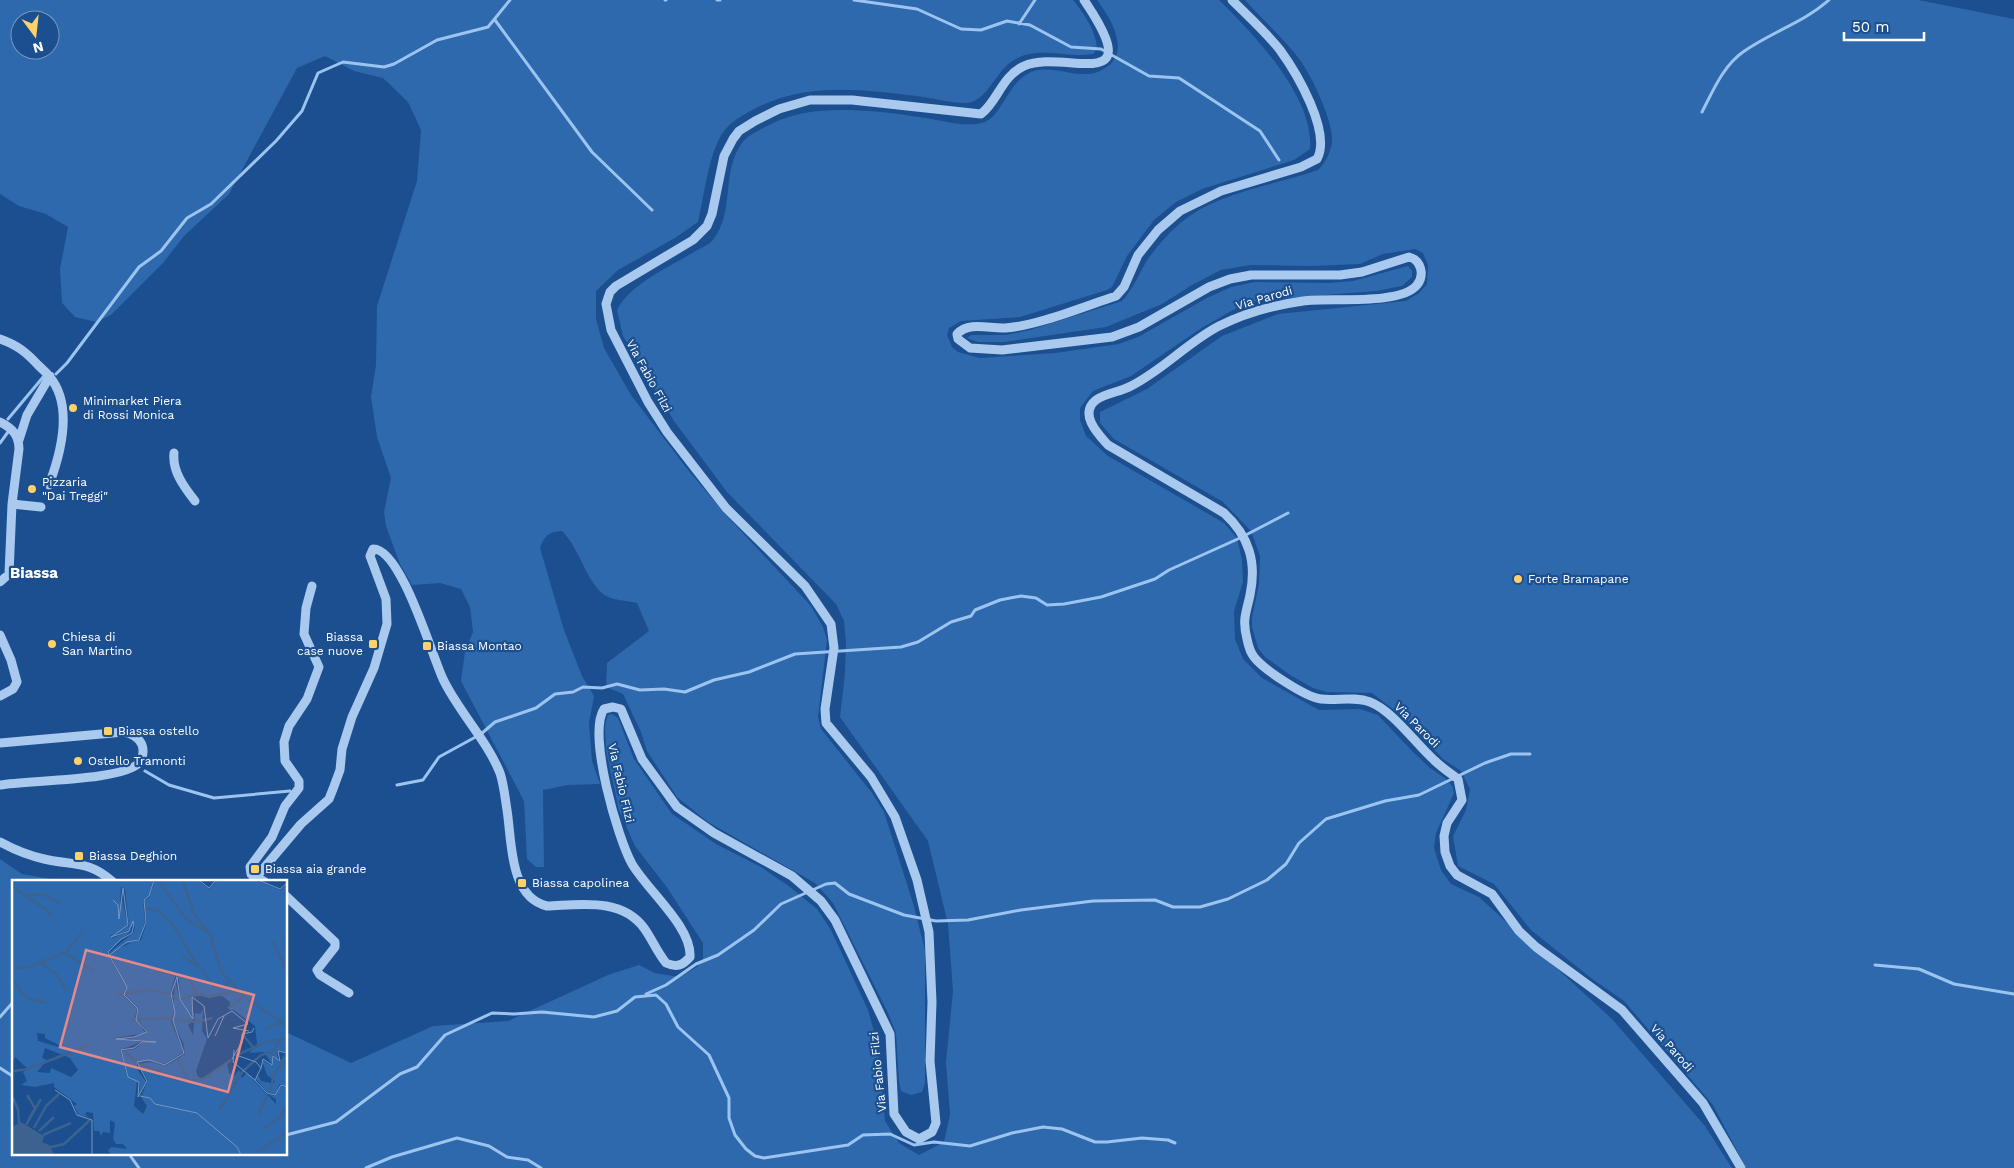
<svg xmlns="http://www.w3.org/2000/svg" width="2014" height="1168" font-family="'Work Sans',sans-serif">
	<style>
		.green { fill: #2e69ad; fill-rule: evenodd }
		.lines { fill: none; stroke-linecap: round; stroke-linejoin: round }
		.stream { stroke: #9cc4f0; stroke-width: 3 }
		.minor { stroke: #a9c9ee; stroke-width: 9 }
		.poi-dot { fill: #ffd166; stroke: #1b4f8f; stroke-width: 2 }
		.labels { text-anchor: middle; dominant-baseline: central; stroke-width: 4.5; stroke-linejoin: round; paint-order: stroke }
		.street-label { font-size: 12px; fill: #fff; stroke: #1b4f8f }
		.poi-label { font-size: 12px; fill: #fff; stroke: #1b4f8f; text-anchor: start }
		.quarter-label { font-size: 15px; font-weight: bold; fill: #fff; stroke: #1b4f8f }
		.inset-river { fill: none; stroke: #3c6290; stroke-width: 2.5 }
		.inset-road { fill: none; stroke: #7695bc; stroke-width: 1 }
		.view { fill: #e88989; fill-opacity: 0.15; stroke: #e88989; stroke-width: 2.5 }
		.inset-edge { fill: none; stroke: #fff; stroke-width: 2.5 }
	</style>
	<rect width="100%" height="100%" fill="#1b4f8f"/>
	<path class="green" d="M0,0H1073C1084,13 1097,33 1097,49L1093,54C1066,59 1036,44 1011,62C995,73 986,103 965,103C950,103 932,98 917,96C861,89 805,82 754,109C738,118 726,124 718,141C707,166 704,196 698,222L675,238L618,270L596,291V319L604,348L631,395L688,470L727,516L811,606L823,627L827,640L818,717L821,729L872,793L884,812L913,903L925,950V1083L922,1092L911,1095L901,1091L899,1081L896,1033L888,1013L833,903L815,883L708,822L677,797L647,751L641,732L623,694L606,687L607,663L649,631L637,603C628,601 610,600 603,594C584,577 580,549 562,531C549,532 545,535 540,548L564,630L582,676L594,696L589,723L592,761L600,784L568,785L543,790L544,867H536L527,859L524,801L461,681L465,652L473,632L470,607L461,589L440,583L412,585L400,564L386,526L384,512L391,478L377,437L371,397L376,365L377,306L417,181L421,130L408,102L383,78L354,71L325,56L297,68L229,194L184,236L163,263L111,315L96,322L75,317L62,303L60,269L68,227L46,214L19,206L0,194ZM20,20H50V50H20Z
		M1097,0H1219C1253,33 1315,98 1310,149L1294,160L1202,189L1176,202L1154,220L1127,256L1112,287L1107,290L1020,317L961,321L949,328L947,335L952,347L958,352L980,358L1055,353L1119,344L1138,337L1207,298L1231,287L1255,282L1329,283L1353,281L1408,266L1412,271V277L1402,286L1376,291L1260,300L1242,305L1203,327L1131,376L1093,391L1080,408V420L1086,436L1108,456L1224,523L1237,538L1242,560L1243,582L1234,611L1235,639L1243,659L1262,678L1319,710L1360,709L1378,715L1411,750L1430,768L1446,779L1452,786L1454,793L1436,833L1434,848L1441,870L1451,884L1479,897L1612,1019L1705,1126L1732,1168H0V859L22,874L69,882H14V1154H286V1032L351,1063L433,1026L508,1021L608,975L639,965L655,973L679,977L697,967L703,959V943L666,886L635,846L619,810L606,750L605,725L608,715L612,714L618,718L634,759L672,814L716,844L761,867L790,887L817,909L831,930L868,1010L878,1046L885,1121L899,1143L919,1155L944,1142L950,1115L946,1062L953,991L948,924L928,841L840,717L845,673L846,643L844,621L836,604L727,492L674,421L623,336L617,310C631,283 668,268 694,252C700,248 709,245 713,240C735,212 721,171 742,143C747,135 765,127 773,123C815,102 881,111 926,118C944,121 964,127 982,123C1003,118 1007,80 1034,71C1051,66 1070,75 1087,74C1095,74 1101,71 1108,66C1130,50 1110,17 1097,0Z
		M1245,0H1918L2014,19V1168H1746L1713,1105L1624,1001L1591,978L1531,930L1494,884L1458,866L1453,836L1466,810L1470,789L1461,771L1443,759L1406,719L1372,693L1327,692L1313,688L1290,675L1265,657L1258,648L1252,627V617L1259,584L1260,556L1251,531L1223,502L1114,439L1100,423V412L1147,389L1222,336L1278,314L1406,301L1419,293L1427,284L1428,265L1423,253L1415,249L1383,254L1360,264L1311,266L1250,265L1221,270L1192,285L1162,304L1106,327L1004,342H978L967,338L971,335H1006L1030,330L1122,301C1133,289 1138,276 1146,262C1154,250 1165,237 1176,227C1211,193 1272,186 1318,170C1325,163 1330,154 1332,143C1334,122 1312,77 1300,60C1284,39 1263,20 1245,0Z"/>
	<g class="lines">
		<path class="stream" d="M665,0H666
			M717,0H720
			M854,0L917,9L961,29L981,30L1007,21L1030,25L1071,47L1101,49L1149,76L1179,78L1260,131L1279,160
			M495,20L592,152L652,210
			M1019,24L1035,0
			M1702,112C1713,91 1723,66 1743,52C1771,32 1803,23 1829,0
			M56,374L67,363L139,267L161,251L187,218L211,204L276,141L302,111L318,73L343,62L384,67L394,64L437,40L488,27L510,0
			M8,419L44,376
			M0,443L8,432
			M145,771L169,785L214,798L290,791
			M397,785L423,780L439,757L481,734L495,722L536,708L555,694L573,692L583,687L602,688L617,684L640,690L664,689L685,692L714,680L749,672L795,654L901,647L918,642L951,622L971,616L975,610L1000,600L1021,596L1036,598L1047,605L1064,604L1101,597L1155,579L1169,570L1240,538L1288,513
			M1875,965L1919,969L1954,984L2014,994
			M646,994L666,985L696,964L718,955L754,930L781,904L826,884L835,883L849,894L904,915L936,921L968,920L1021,910L1093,901L1155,900L1173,907H1200L1228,899L1267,880L1286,864L1299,843L1326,819L1385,801L1419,795L1485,763L1511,754H1530
			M0,1017L14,1001
			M0,1068L14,1077
			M286,1135L336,1122L400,1074L417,1067L445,1035L492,1013L514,1014L542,1012L594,1017L617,1011L635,997L656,995L666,1004L678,1027L709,1055L729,1098V1118L735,1135L746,1149L755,1156L764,1158L848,1145L863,1135L890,1134L914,1145L934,1142L970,1146L1012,1133L1043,1127L1062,1129L1095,1142H1107L1142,1138L1168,1140L1175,1143
			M129,1154L139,1168
			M156,1154H173
			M366,1168L392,1157L457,1138L489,1146L507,1157L528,1160L541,1168"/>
		<path class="minor" d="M1232,0C1248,16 1266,32 1280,50C1296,72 1332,132 1317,159L1301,167L1221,191L1180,211L1158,230L1138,255L1124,287L1116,296C1085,306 1037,326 1005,328C990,329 969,321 957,334L958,339L970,348L1002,350L1112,337L1139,327L1209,287L1230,279L1251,275H1340L1362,272L1409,257C1421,260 1425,275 1417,285C1400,306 1328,297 1303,301C1274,305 1245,313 1219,326C1188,342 1163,370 1131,386C1120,392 1106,393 1096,400C1078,414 1099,435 1108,445L1224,513C1249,536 1257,562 1250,595C1246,614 1242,619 1247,639C1248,644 1250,652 1254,657C1263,669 1305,697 1321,699C1337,701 1354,696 1370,702C1393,711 1415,743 1434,760C1441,767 1450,773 1458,779L1462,800L1447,823L1444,836L1445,852L1450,866L1457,875L1492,894L1519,931L1536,947L1622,1010L1703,1103L1741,1168
			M0,339C17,345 26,352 38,365C42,369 46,372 49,376C74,405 61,453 49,485
			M0,422C12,428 19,435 19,449L12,504L9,574L0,582
			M19,440L27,415L50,376
			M174,453C172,471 184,487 195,501
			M12,504L41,507
			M0,635L11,660L17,682L13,689L0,696
			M0,743L124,732C132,734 139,737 142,745C144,750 143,759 139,763C122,781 27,780 0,785
			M0,842C13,849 30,856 44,859C74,866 88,860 113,882
			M252,882L301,824L329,799L333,789L340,770L342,749L352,717L374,668L387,624L386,599L370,556L373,549C401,548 432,656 443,679C458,711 487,740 500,773C504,785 505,798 507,810C512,841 509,897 547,906C579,905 621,897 644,928C652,939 657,952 666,963C677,968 683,965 690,957C692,927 648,891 632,864C618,839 587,734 604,709L613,707L621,709L642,759L677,807L714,833L792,876L821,901L835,920L890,1034L894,1114L906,1132L919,1139L932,1132L936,1123L930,1061L932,1002L929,932L917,880L895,817L871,777L826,723L825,709L834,648L831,624L805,586L726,508L667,432L648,402L611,330L606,304L610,292L616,286L693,240L707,226L712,214L724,156L733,139L739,131L755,121L779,109L810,100H852L981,114C998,101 1001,77 1024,66C1063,48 1151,99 1084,0
			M265,882L251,874L250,867L272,837L285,806L299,788V781L285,761L284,742L289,726L307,699L319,667L304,634L306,608L312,586
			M286,896L335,942V947L317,970L320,975L349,993"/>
	</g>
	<g class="poi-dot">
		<circle cx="73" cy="408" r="5"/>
		<circle cx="32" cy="489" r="5"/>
		<circle cx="1518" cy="579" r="5"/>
		<circle cx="52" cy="644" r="5"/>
		<rect x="368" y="639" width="10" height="10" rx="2.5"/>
		<rect x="422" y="641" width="10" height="10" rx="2.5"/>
		<rect x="103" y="726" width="10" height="10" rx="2.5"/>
		<circle cx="78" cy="761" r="5"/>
		<rect x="74" y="851" width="10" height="10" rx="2.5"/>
		<rect x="250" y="864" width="10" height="10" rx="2.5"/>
		<rect x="517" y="878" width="10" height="10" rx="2.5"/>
	</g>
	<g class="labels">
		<g class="street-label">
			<text transform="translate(1264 298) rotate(-16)">Via Parodi</text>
			<text transform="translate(649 376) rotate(61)">Via Fabio Filzi</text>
			<text transform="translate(1417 725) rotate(45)">Via Parodi</text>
			<text transform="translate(621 783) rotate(77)">Via Fabio Filzi</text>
			<text transform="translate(1672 1048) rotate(49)">Via Parodi</text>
			<text transform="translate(878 1072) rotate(-96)">Via Fabio Filzi</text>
		</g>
		<g class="poi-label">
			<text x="83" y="401">Minimarket Piera<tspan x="83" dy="14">di Rossi Monica</tspan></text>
			<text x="42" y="482">Pizzaria<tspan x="42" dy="14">"Dai Treggi"</tspan></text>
			<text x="1528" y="579">Forte Bramapane</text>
			<text x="62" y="637">Chiesa di<tspan x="62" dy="14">San Martino</tspan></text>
			<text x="363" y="637" text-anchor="end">Biassa<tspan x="363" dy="14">case nuove</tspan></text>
			<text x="437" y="646">Biassa Montao</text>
			<text x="118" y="731">Biassa ostello</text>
			<text x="88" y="761">Ostello Tramonti</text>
			<text x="89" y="856">Biassa Deghion</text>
			<text x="265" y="869">Biassa aia grande</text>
			<text x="532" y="883">Biassa capolinea</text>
		</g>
		<g class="quarter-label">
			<text x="34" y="573">Biassa</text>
		</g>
	</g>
	<g transform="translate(12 880)">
		<rect width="275" height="275" fill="#1b4f8f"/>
		<path d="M0,0H141L137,16L131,20L133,42L127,59L97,73L122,52L123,43L117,50L99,56L117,46L113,9L109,7L108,25L110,19L116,46L98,56L101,58L120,50L95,73L114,107L111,115L125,129L123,137L133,153L103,158L129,162L108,170L115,196L125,201L122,226L131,234L135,226L129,217L136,200L126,184L138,182L154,186L173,174L172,165L161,141L163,101L167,118L177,130L181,141L176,145L181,155L183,133L188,134L191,129L190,151L195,159L184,191L186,197L193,199L215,183L217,193L222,196L227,190L230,198L235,193L264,224V219L257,215L262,216L269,206L275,208V275H100L96,271L99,267L115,269L111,264H104L101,259L103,243L98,240V253L91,252L89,256L87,251H82L81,233L75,232L73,234L77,237L67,235L62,226L65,224L42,207V203L23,207L9,205L15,201L11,192L16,189L3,177L0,183ZM25,153L33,154V158L57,170L26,161ZM33,168L58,178L66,190L59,197L39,188L38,193L25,192L35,180L30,178ZM143,0H186L197,9L205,0H243L268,10L275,4V172L265,171L266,180L261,175L260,184L252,172L237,173L245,164L243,146L222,130H217L218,122L210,116H179L182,137L168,118L167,99L163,96L158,114L162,133L159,141L171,172L154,184L136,180L125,182V189L134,202L127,215L128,203L116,196L110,171L123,169L130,163L144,162L105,158L119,159L135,151L125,139L127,129L113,115L115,109L98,74L112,64L129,60L135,42L132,20L137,18ZM273,173L275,207L268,204L263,214L255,212L244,199L245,193L249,201L259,203V206L263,201L255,195L250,180L259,185L262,177L268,182Z" fill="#2e69ad" fill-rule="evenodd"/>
		<path d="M9,242L32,256L30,262L39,266L41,274L0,275V247Z" fill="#3c6290"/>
		<path class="inset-river" d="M146,0L174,39L197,53M171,2L181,32L198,54L210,93L231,114M0,6L37,32L40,37M16,15H33L47,23M134,28L147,31L161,45L185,85M260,61L275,91M53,73L81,90M169,76L188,87L201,106L211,107L216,103M30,84L44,94L55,111M0,88L18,87L54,72L71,51M144,91L178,98L184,115M0,100L15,118L34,123M105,115L137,110L158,114L167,120L188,114L197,117L224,111L275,146M216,128L232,117M120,140L155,138L185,142L200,138M253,149L268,143M231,155L242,168M113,171L124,182M225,175L256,161L275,159M166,180L175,198M127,184L171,201L191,199L219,180M2,191L16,189L77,165M258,212L262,194L275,177M15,215L23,228L16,241M0,216L6,229L7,243M208,229L230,192L249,175L262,171L267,161M246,235L255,216M14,245L29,219M22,248L34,226L47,214M250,249L266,239L275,227M27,251L42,237M31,255L59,243M39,267L52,264L78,240M245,272L275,252"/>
		<path class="inset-road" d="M142,0L137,16L132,20L134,42L127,60L115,62L97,75L115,107L112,115L126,129L124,140L135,152L122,157L104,159L144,162H130L122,168L109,170L116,197L127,202L126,217L135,201L125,182L137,180L153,185L172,173L161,141L163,133L159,114L165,97M187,0L197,8L204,0M246,0L268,9L275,3M97,75L96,72L108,60L120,53L122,44L121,41L117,51L99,57L116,45L111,8L107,39L106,25L101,20M165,97L168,119L181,139L180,117M180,117L192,126L196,158L206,139L220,131L236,144L221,148L237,151M203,156L212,136M222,170L221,182L243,200M224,175L244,182L249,188L251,179L260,185L261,176L268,181L266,171L275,173M220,179L230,162V154L240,152L242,148M249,188L243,200L255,213L263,215L269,205L275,207M43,210L58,220L65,235L80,240V275M128,216L138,218L143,224L185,233L225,267L229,275"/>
		<path class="view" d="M74,70L242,115L216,212L48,167Z"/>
		<rect width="275" height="275" class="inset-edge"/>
	</g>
	<g transform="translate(35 35) rotate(165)"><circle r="24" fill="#1b4f8f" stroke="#7695bc"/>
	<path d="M0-4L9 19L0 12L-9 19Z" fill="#ffd166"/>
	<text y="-8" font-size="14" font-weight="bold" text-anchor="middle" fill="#ffffff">N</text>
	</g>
	<path d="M1844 32v8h80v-8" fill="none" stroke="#ffffff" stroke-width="2.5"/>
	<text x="1852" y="32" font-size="15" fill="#ffffff" stroke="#1b4f8f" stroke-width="4" paint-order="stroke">50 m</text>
</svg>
